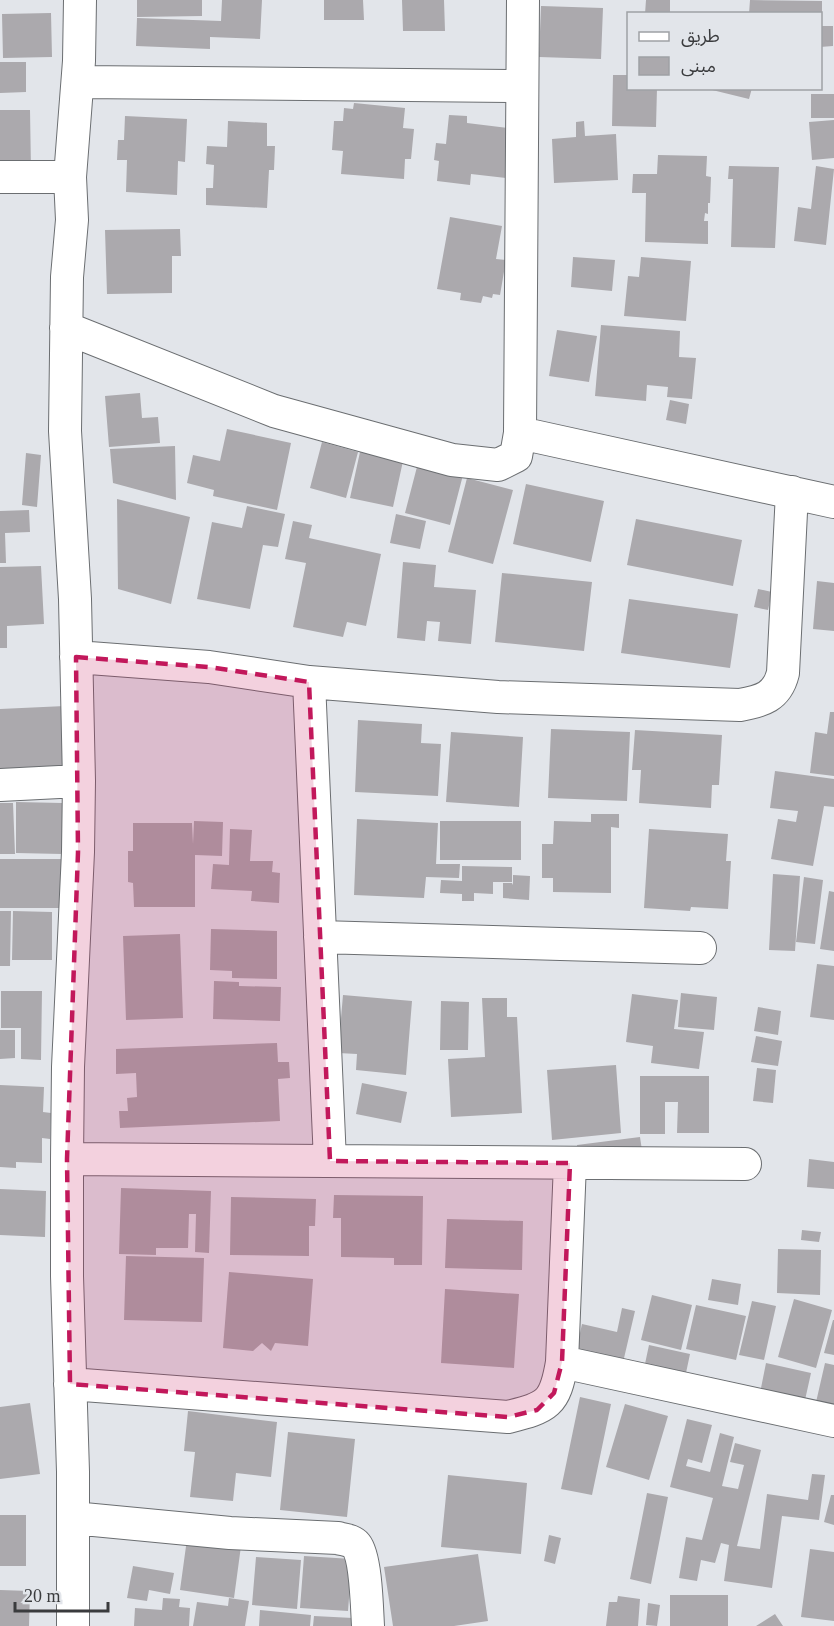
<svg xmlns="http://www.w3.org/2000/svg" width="834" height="1626" font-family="'Times New Roman','Noto Sans Arabic',serif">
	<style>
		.building { fill: #aba9ad }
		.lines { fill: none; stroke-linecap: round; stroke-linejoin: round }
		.minor-casing { stroke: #6b6e71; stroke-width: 34 }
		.minor { stroke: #fff; stroke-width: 32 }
		.marked { fill: #c2185b; fill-opacity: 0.2; stroke: #c2185b; stroke-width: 4.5; stroke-dasharray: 12 8; stroke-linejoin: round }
	</style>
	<rect width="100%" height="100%" fill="#e2e5ea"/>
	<path class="building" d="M137,0H202V16L137,17Z
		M222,0H262L260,39L210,37V49L136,46L137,18L221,21Z
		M324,0H363L364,20H324Z
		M402,0H444L445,31H403Z
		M646,0H670V14H645Z
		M750,0L822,1V14H749Z
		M541,6L603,8L601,59L539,57Z
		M51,13L52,57L3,58L2,14Z
		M820,26H833V46L820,47Z
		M0,62H26V92L0,93Z
		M613,75H628V88H657L656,127L612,126Z
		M704,88H752L749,99Z
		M811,94H834V118H811Z
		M354,103L405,108L403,128L414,129L411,159H405L404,179L341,174L343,151L332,150L334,121H343L344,108L353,109Z
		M0,110H30L31,171H0Z
		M449,115L467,116V123L517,129L506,178L471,174L470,185L437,181L439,161L434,160L436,143L446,144Z
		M125,116L187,119L185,162L178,161L177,195L126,192L127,160H117L118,140H124Z
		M834,120V158L812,160L809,122Z
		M228,121L267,123V146H275L274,170H269L267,208L206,205V188H213L214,165L206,164L207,146L227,147Z
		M584,121L585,136L616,134L618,180L554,183L552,139L576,137V122Z
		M658,155L707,156L706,176L711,177L710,203H708V214L705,213L704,221H708V244L645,242L646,193H632L633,174H657Z
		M729,166L779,167L775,248L731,247L733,179H728Z
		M816,166L834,169L826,245L794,241L798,207L811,209Z
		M450,217L502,226L496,259L506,260L500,295L493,294L492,298L483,296L481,303L460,300L461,293L437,289Z
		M180,229L181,256H172V293L107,294L105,230Z
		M573,257L615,260L612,291L571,287Z
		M641,257L691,261L686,321L624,316L628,276L639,277Z
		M601,325L680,331L679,357L696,358L692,399L667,397L668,387L647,385L646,401L595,396Z
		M557,330L597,336L589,382L549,376Z
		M140,393L142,418L158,417L160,443L109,447L105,396Z
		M670,400L689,404L686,424L666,420Z
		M227,429L291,443L277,510L213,496L214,490L187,483L193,455L220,461Z
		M322,442L358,452L346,498L310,488Z
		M175,446L176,500L113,483L110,449Z
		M360,452L403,461L393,507L350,498Z
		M26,453L41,455L37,507L22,505Z
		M418,463L463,475L450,525L405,513Z
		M467,478L513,490L493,564L448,552Z
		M526,484L604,501L591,562L513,544Z
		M117,499L190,517L171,604L118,589Z
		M247,506L285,514L278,547L263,545L250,609L197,599L212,522L242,528Z
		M29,510L30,532L5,533L6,563H0V511Z
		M396,514L426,521L420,549L390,543Z
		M636,519L742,540L733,586L627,565Z
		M293,521L312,525L309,538L381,554L366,626L347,622L343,637L293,627L306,563L285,559Z
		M403,562L436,565L434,587L476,590L471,644L438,641L440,622L427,621L425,641L397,638Z
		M41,566L44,624L7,626V648H0V567Z
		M502,573L592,582L584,651L495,642Z
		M817,581L834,583V631L813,629Z
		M758,589L772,592L768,610L754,607Z
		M629,599L738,614L730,668L621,653Z
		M65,706L67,770L0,773V709Z
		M830,712H834V776L810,773L815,732L827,734Z
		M358,720L422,724L421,743L441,744L438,796L355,792Z
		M551,729L630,732L627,801L548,798Z
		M635,730L722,735L719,785H712L711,808L639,803L641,770H632Z
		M451,732L523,737L519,807L446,802Z
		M775,771L834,779V807L824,806L813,866L771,859L778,819L796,822L798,811L770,808Z
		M16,802L62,803V854L16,853Z
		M0,803H13L15,854H0Z
		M591,814H619V828L611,827V893L553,892V878H542V844H553L554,821L591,822Z
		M357,819L438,823L436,864H460L459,878L426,877L424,898L354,895Z
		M194,821L223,822L222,856L195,855V907H134L133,883L128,882V851H133V823H192L193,844Z
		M440,821H521V860H440Z
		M230,829L252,830L250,861H273L272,872L280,873L279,903L251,901L252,891L211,889L213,864L229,865Z
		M649,829L728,834L726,861H731L728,909L691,907L690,911L644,908Z
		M0,859H62L61,908H0Z
		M462,866L512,867V882H493V894L474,893V901H462V894L440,893L441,880L462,881Z
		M773,874L800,876L795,951L769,950Z
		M513,875L530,876L529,900L503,898V883H512L513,885Z
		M804,877L823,880L815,944L796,942Z
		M829,891L834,892V951L820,949Z
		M0,911H11L10,966H0Z
		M13,911L52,912V960H12Z
		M211,929L277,931V979L232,978V971L210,970Z
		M180,934L183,1018L126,1020L123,936Z
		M817,964L834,966V1020L810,1017Z
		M214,981L239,982V986L281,987L280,1021L213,1019Z
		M1,991H42L41,1060L21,1059V1028H1Z
		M681,993L717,997L714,1030L678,1027Z
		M632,994L678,1000L674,1029L704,1032L699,1069L651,1063L653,1046L626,1042Z
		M343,995L412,1001L406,1075L356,1070L357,1054L338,1053Z
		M482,998H507V1017H517L522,1113L451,1117L448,1059L485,1057Z
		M441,1001L469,1002L468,1050H440Z
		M758,1007L781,1011L778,1035L754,1031Z
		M0,1030H15V1058L0,1059Z
		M756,1036L782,1041L778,1066L751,1062Z
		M277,1043L278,1062H289L290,1078L278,1079L280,1121L120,1128L119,1111H128L127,1098L137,1097L136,1073L116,1074V1049Z
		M616,1065L621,1133L552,1140L547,1070Z
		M757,1068L776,1070L773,1103L753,1101Z
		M640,1076H709V1133H677L678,1102H665V1134H640Z
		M362,1083L407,1092L401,1123L356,1114Z
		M0,1085L44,1087L43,1112L51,1113L50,1139L42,1138V1163L16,1162V1168L0,1167Z
		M640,1137L643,1157L580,1166L577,1145Z
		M809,1159L834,1162V1189L807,1187Z
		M121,1188L211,1191L209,1253L195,1252L196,1214H189L188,1248H156V1255L119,1254Z
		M0,1189L46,1191L45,1237L0,1235Z
		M334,1195L423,1196L422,1265H394V1258L341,1257V1218H333Z
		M231,1197L316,1199L315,1226H309V1256L230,1255Z
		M447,1219L523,1221L522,1270L445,1268Z
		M802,1230L821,1232L819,1242L801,1240Z
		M778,1249L821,1250L820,1295L777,1293Z
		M126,1256L204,1258L202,1322L124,1320Z
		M229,1272L313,1279L308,1346L275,1343L271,1351L262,1343L253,1351L223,1348Z
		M712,1279L741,1284L738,1305L708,1300Z
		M445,1289L519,1294L514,1368L441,1363Z
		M652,1295L692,1305L681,1350L641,1340Z
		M794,1299L832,1310L816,1368L778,1357Z
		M752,1301L776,1306L764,1360L739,1355Z
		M696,1305L746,1316L736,1360L686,1349Z
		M622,1308L635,1311L621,1371L574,1360L582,1324L617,1332Z
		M833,1320H834V1355L824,1353Z
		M649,1345L690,1354L683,1387L642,1378Z
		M766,1363L811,1373L801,1418L757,1408Z
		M825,1363L834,1365V1416L814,1411Z
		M580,1397L611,1404L592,1495L561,1489Z
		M30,1403L40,1474L0,1479V1407Z
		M625,1404L668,1416L649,1480L606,1467Z
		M188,1411L277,1422L271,1477L236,1473L233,1501L190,1497L195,1452L184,1451Z
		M687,1419L712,1425L702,1463L688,1459L686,1466L710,1472L720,1433L734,1437L722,1486L738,1489L744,1465L730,1462L735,1443L761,1450L737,1546L760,1549L767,1494L808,1500L812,1474L825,1475L819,1520L782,1516L772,1588L724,1581L729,1545L721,1543L715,1563L701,1560L697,1581L679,1578L686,1537L702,1540L713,1498L670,1487Z
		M288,1432L355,1439L347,1517L280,1510Z
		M448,1475L527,1483L521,1554L441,1547Z
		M647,1493L668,1497L651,1584L630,1579Z
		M831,1495H834V1525L824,1522Z
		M0,1515H26V1566H0Z
		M549,1535L561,1538L555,1564L544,1561Z
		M187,1539L241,1546L234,1598L180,1590Z
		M810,1549L834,1552V1621L801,1617Z
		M478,1554L488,1621L454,1626H393L384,1567Z
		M304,1556L352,1559L348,1611L300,1608Z
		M256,1557L301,1560L297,1609L252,1605Z
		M133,1566L174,1573L170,1594L149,1590L147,1601L127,1598Z
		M0,1590L30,1591L29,1626H0Z
		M670,1595H728V1626H670Z
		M618,1596L640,1599L638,1626H606L609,1602H617Z
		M163,1598L180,1599L179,1607L190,1608L189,1626H134L135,1608L162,1610Z
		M229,1598L249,1601L245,1626H193L197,1602L228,1606Z
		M648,1603L660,1605L657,1626L646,1625Z
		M260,1610L311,1615L310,1626H259Z
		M775,1614L783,1626H756Z
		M314,1616L353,1618L354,1626H313Z"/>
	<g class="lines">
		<defs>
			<path id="minor" d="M78,82L522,86
				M0,177H70
				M66,328L274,411L452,460L498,465L516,456L520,433L834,502
				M520,433L523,0
				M76,657L209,667L309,682L498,697L740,705C762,701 777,697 783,673L792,492
				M309,682L330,1161
				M0,785L79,781
				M320,937L700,948
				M67,1159L745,1164
				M562,1362L834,1421
				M70,1384L508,1417C547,1407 555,1405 562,1362L570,1163
				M73,1518L230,1533L338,1538C344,1540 352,1540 356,1545C366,1557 367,1609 368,1626
				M73,1626V1472L67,1276V1159L68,1067L78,852L79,781L75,599L65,431L67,277L72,220L70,177L79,61L80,0"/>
		</defs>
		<use href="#minor" class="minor-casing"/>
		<use href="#minor" class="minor"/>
	</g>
	<path class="marked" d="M76,657L209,667L309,682L330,1161L570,1163L562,1362L554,1393L537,1410L508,1417L70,1384L67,1159L78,852Z"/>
	<rect x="627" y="12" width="195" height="78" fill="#e2e5ea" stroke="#9fa1a5" stroke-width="1.5"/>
	<rect x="639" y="32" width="30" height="9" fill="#ffffff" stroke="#9fa1a5" stroke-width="1.5"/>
	<text x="681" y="42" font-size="18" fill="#3a3b3d">طريق</text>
	<rect x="639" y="57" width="30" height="18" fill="#aba9ad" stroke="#9fa1a5" stroke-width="1.5"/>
	<text x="681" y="72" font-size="18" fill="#3a3b3d">مبنى</text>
	<path d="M15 1602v9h93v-9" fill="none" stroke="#3a3b3d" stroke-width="3"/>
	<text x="24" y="1602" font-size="18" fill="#3a3b3d" stroke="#e2e5ea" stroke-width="4.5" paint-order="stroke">20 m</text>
</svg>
